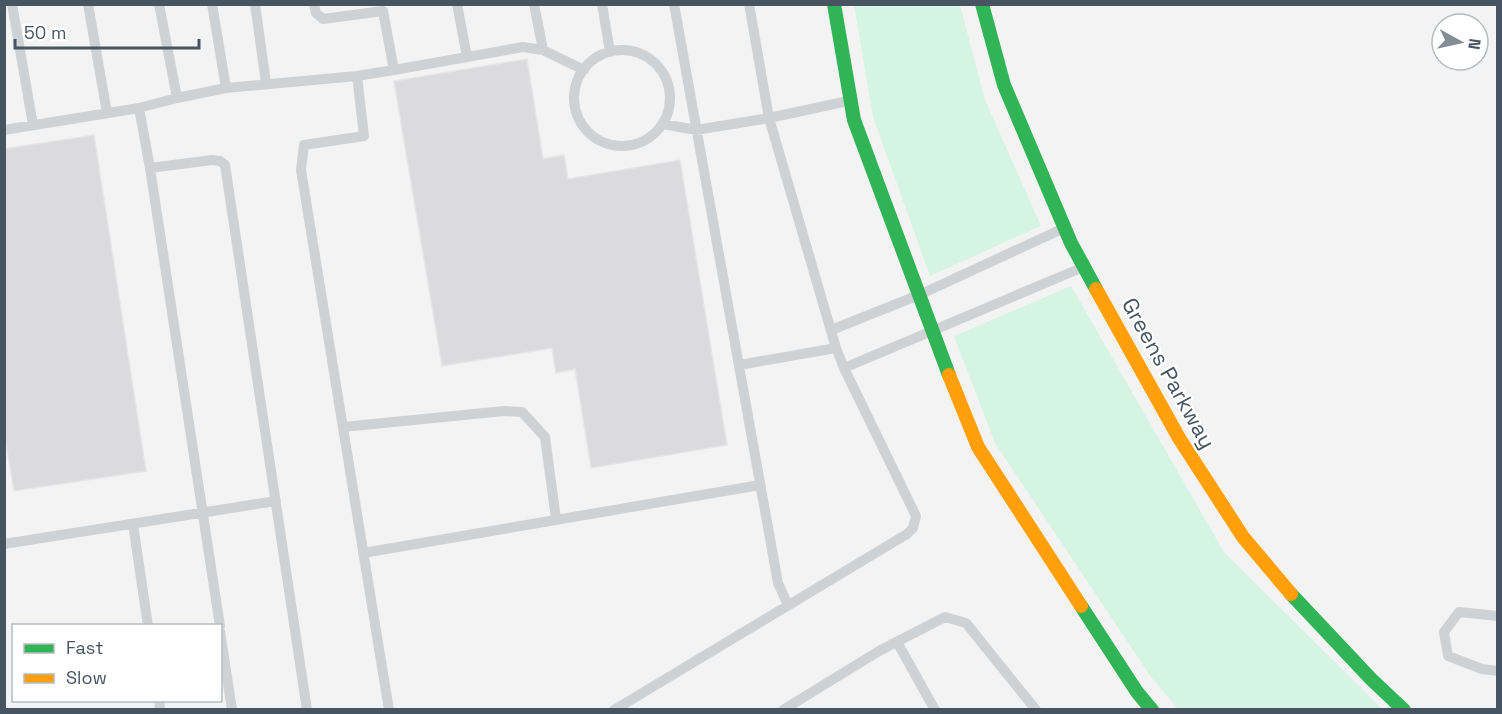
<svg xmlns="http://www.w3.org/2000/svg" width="1502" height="714" font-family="'Space Grotesk',sans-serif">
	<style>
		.green { fill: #d6f4e3 }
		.building { fill: #dbdbdd; stroke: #e5e5e6; stroke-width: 1.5 }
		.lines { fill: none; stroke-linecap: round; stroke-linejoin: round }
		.lane { stroke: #cfd2d4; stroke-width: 10 }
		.fast { stroke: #30b455; stroke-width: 14 }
		.slow { stroke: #ff9f0a; stroke-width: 14 }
		.labels { text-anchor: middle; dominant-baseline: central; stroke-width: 4.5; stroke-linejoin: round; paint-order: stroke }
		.street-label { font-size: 22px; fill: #475462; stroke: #fff }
	</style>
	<rect width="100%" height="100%" fill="#f4f3f3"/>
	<path class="green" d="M854,5H960L985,100L1041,226L930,276L873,117Z
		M1071,286L1224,552L1382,709H1178L1151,677L995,443L954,336Z"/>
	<path class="building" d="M527,59L543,159L564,155L568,179L680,160L727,445L591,468L575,369L556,373L552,348L442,366L394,81Z
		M94,135L146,471L14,491L4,432V149Z"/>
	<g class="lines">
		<path class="lane" d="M12,4L33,125
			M88,4L107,113
			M159,4L177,98L226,88L357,76L364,136L304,145L301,170L389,710
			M212,4L226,88
			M255,4L266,83
			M314,4L316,13L323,19L383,11L394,70L357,76
			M457,4L467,57
			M534,4L543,50
			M602,4L610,52
			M674,4L778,583L788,605
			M574 98a48 48 0 1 1 96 0a48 48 0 1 1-96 0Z
			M394,70L523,47L543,50L584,70
			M177,98L139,108L150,168L212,160L220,161L225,165L307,710
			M663,124L696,130L769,118L749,4
			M4,130L139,108
			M150,168L220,626
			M831,330L919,295L1062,229
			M739,365L836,348
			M844,368L1081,268
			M343,427L504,411L522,412L545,437L556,519
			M133,524L148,626
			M4,544L276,501
			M363,553L760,485
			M1498,616L1459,612L1444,632L1448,656L1482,669L1498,671
			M220,631L232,710
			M897,642L935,710
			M159,700L160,710
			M614,710L907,534L913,528L916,516L844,368L836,348L769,118L848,101
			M783,710L879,651L945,617L966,623L1036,710"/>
		<path class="fast" d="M834,4L854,120L949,375
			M982,4L1004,85L1071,243L1096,289
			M1291,594L1371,679L1404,710
			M1081,606L1137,692L1152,710"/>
		<path class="slow" d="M1096,289L1179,438L1243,537L1291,594
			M949,375L978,447L1081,606"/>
	</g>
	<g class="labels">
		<g class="street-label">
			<text transform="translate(1169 373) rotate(61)">Greens Parkway</text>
		</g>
	</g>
	<rect width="1502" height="714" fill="none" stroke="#475462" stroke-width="12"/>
	<rect x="12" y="624" width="210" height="78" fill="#ffffff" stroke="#b5bbc0" stroke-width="1.5"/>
	<rect x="24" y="644" width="30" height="9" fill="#30b455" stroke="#b5bbc0" stroke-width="1.5"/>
	<text x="66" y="654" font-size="18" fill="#475462">Fast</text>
	<rect x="24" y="674" width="30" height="9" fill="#ff9f0a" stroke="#b5bbc0" stroke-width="1.5"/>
	<text x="66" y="684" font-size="18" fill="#475462">Slow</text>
	<g transform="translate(1460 42) rotate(98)"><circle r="28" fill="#ffffff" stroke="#b5bbc0" stroke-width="1.5"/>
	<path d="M0-4.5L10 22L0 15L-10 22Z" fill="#848c95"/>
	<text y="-9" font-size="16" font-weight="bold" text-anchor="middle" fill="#475462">N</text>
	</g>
	<path d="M15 39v9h184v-9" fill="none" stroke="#475462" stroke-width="3"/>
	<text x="24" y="39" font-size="18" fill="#475462" stroke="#ffffff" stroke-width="4.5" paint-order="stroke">50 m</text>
</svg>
